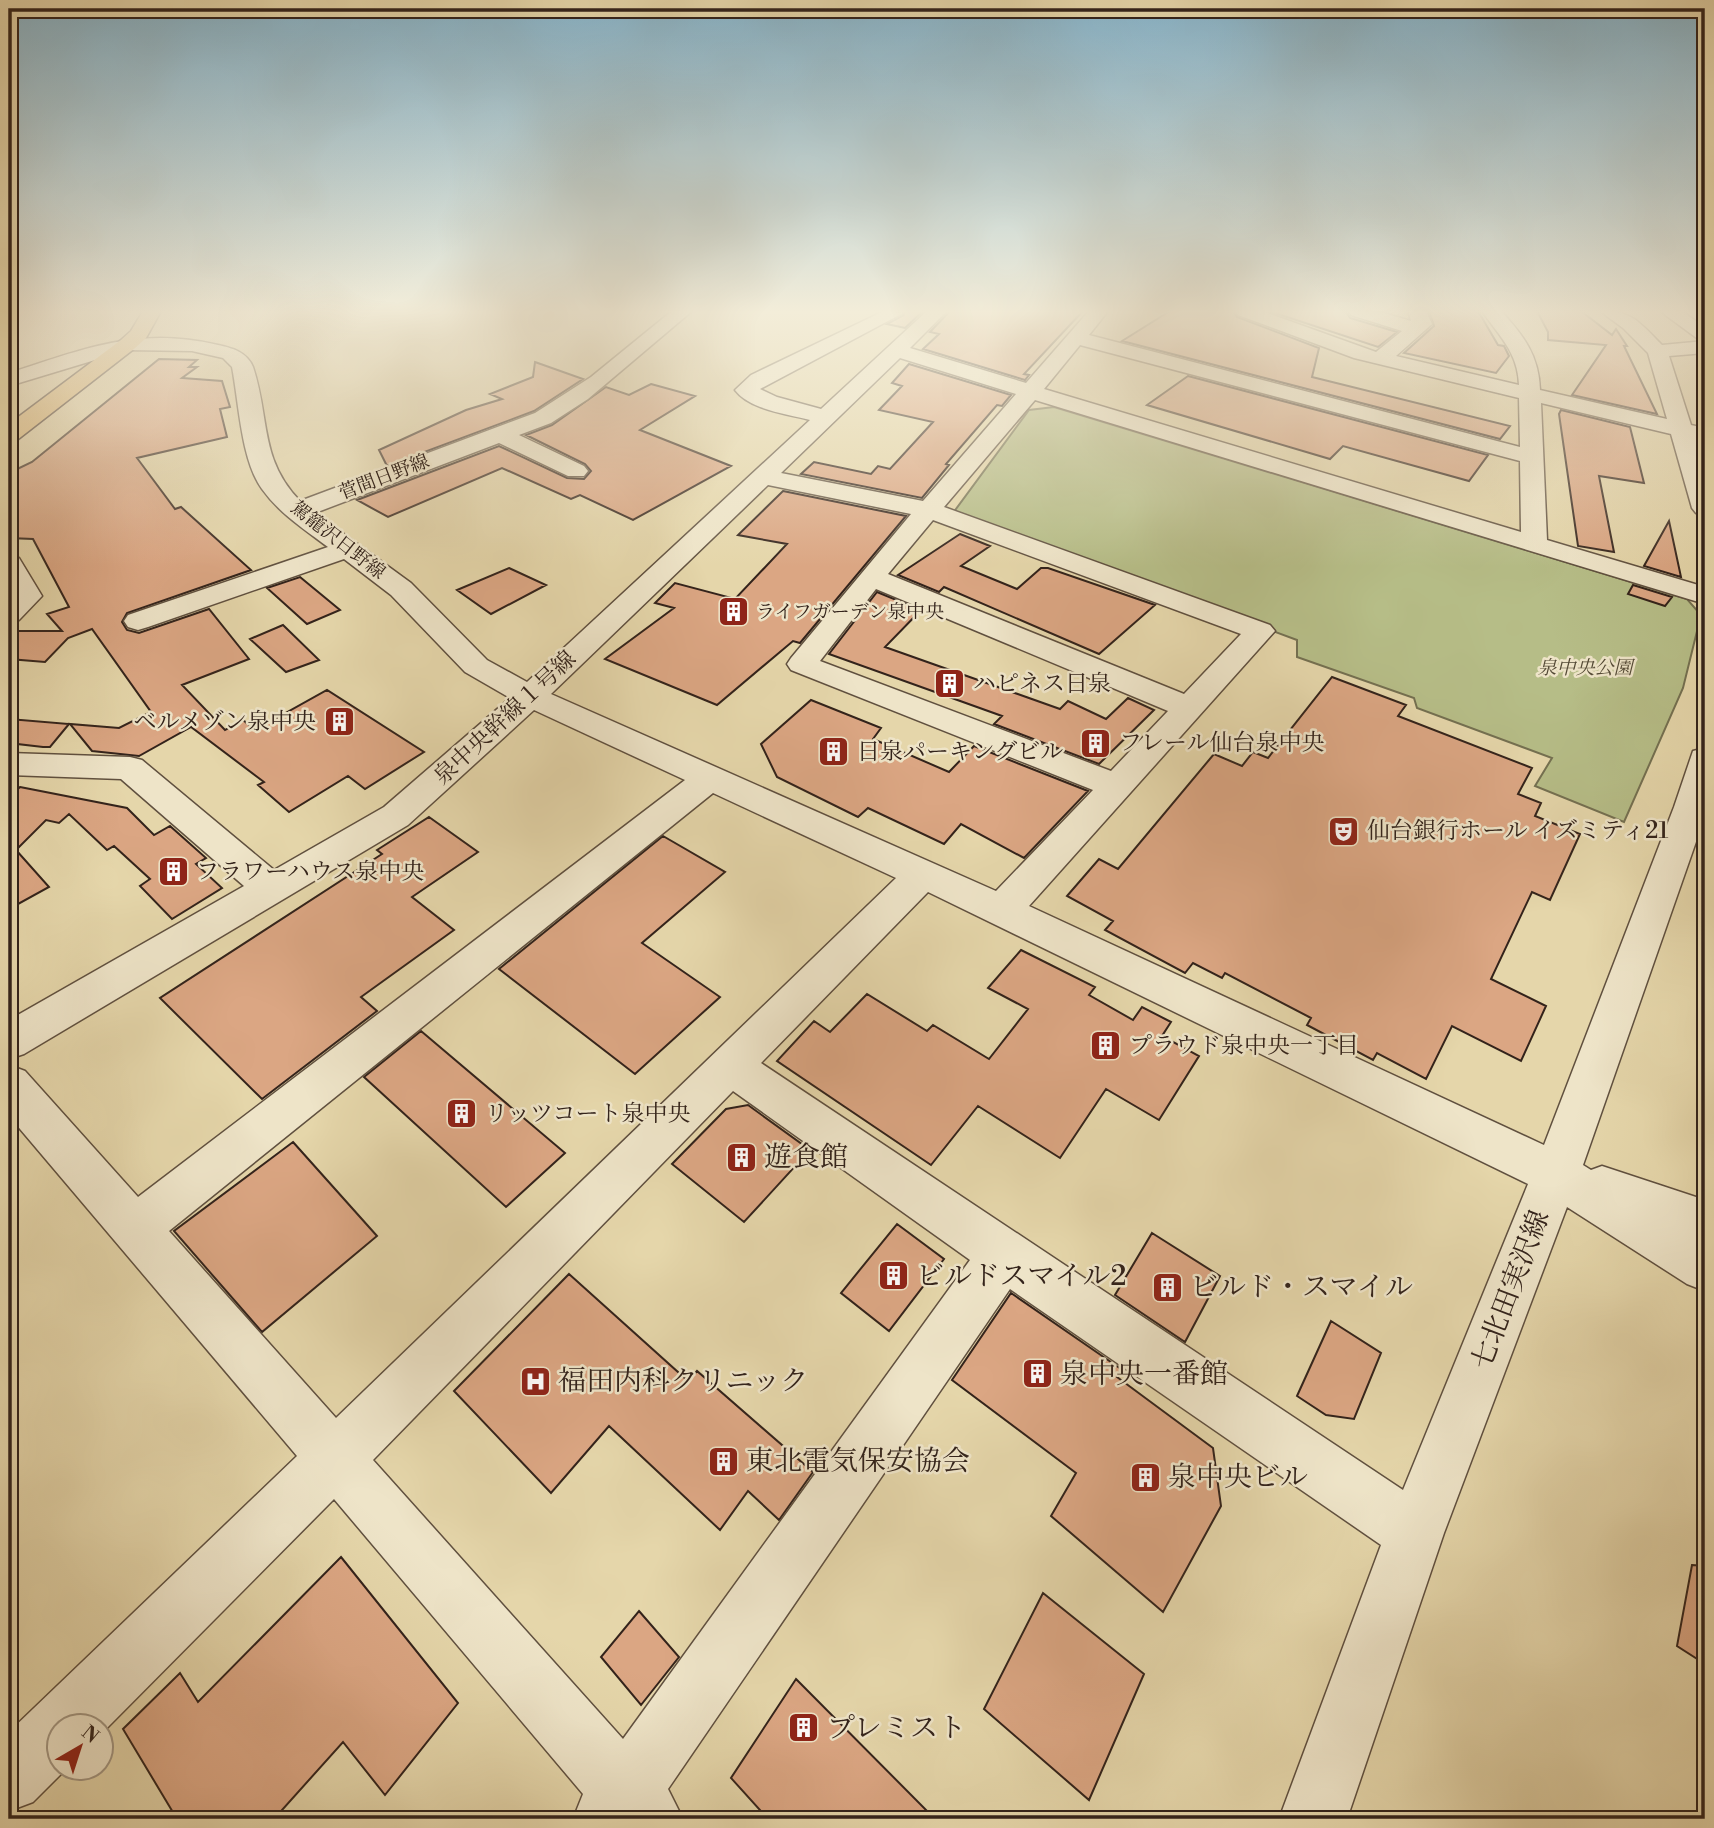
<svg xmlns="http://www.w3.org/2000/svg" width="1714" height="1828" font-family="'Libre Bodoni','Noto Serif JP',serif">
	<style>
		.green { fill: #b6bd87; stroke: #747051; stroke-width: 2 }
		.building { fill: #dba683; stroke: #33231b; stroke-width: 2 }
		.lines { fill: none; stroke-linecap: round; stroke-linejoin: round }
		.minor-casing { stroke: #60503f; stroke-width: 3 }
		.major-casing { stroke: #33231b; stroke-width: 3 }
		.minor { fill: #eee4c8; fill-rule: evenodd }
		.major { fill: #e2bb75; fill-rule: evenodd }
		.labels { text-anchor: middle; dominant-baseline: central; stroke-width: 5; stroke-linejoin: round; paint-order: stroke }
		.far-street-label { font-size: 19px; fill: #33231b; stroke: #eee4c8 }
		.far-poi-label { font-size: 19px; fill: #33231b; stroke: #eee4c8; text-anchor: start }
		.far-park-label { font-size: 19px; font-style: italic; fill: #544a36; stroke: #eee4c8 }
		.poi-label { font-size: 23px; fill: #33231b; stroke: #eee4c8; text-anchor: start }
		.street-label { font-size: 23px; fill: #33231b; stroke: #eee4c8 }
		.near-poi-label { font-size: 28px; fill: #33231b; stroke: #eee4c8; text-anchor: start }
		.near-street-label { font-size: 28px; fill: #33231b; stroke: #eee4c8 }
	</style>
	<rect width="100%" height="100%" fill="#e5d6aa"/>
	<filter id="stains"><feTurbulence type="fractalNoise" baseFrequency=".00286" numOctaves="4"/><feColorMatrix values="0 0 0 0 .2 0 0 0 0 .09 0 0 0 0 .02 0 0 0 .5 -.17"/></filter>
	<radialGradient id="worn" r=".72"><stop offset=".6" stop-color="#630" stop-opacity="0"/><stop offset="1" stop-color="#630" stop-opacity=".3"/></radialGradient>
	<path class="green" d="M1054,407L1687,599L1701,615L1683,688L1624,822L1535,786L1552,758L1417,708L1414,698L1297,657V640L953,513L1029,410Z"/>
	<path class="building" d="M904,311H923L905,328L887,324L904,315Z
		M950,311H1083L1024,374L1029,375L1025,380L923,349L939,334L930,332Z
		M1170,311H1233L1237,317L1319,348L1312,377L1510,426L1500,439L1122,341Z
		M1269,311H1346L1350,318L1397,332L1378,347Z
		M1429,311H1478L1498,345L1504,346L1509,356L1496,373L1404,353L1434,326Z
		M1537,311H1581L1612,335L1616,329L1627,346H1624L1657,414L1572,395L1606,345L1548,340V332Z
		M159,359L197,360L189,367H197L182,378L222,381L230,407L220,409L227,437L137,458L175,509L181,507L251,570L127,613L122,622L127,630L139,633L209,609L249,659L182,685L225,730L243,720L255,730L327,690L424,752L365,789L348,776L289,812L258,785L264,782L191,727L139,756L92,751L70,724L119,728L151,712L92,629L68,638L45,662L9,659V631H62L47,614L69,607L33,539L9,538V473L32,462Z
		M535,362L583,379L534,411L387,466L379,450L466,410L502,399L490,394L533,377Z
		M909,364L1011,395L1002,406L997,405L946,464L949,465L922,498L801,474L814,462L871,474L878,466L890,469L933,422L879,410L902,386L892,383Z
		M1188,376L1488,455L1469,481L1343,446L1330,459L1147,405Z
		M651,384L695,396L640,430L731,466L633,520L580,495L571,499L502,468L388,517L357,500L499,446L567,478L584,479L591,471L585,464L526,435L552,425L606,387L629,395Z
		M1561,410L1630,427L1644,483L1599,476L1614,552L1578,546L1559,414Z
		M783,491L906,516L800,643L793,641L717,705L605,659L674,608L655,603L675,583L735,599L787,544L738,535Z
		M1669,521L1681,577L1644,566Z
		M960,534L990,546L961,566L1017,589L1041,568H1048L1155,605L1099,654L944,587L939,592L898,575Z
		M509,568L546,585L491,614L457,590Z
		M300,577L340,610L307,624L267,588Z
		M1633,585L1672,597L1665,606L1628,594Z
		M877,592L921,610L885,647L1060,709L1068,701L1106,719L1128,698L1154,710L1099,764L994,724L1002,716L829,654Z
		M283,625L319,660L286,672L250,639Z
		M1332,677L1406,705L1398,716L1532,768L1518,794L1541,803L1535,816L1580,834L1550,900L1532,892L1491,979L1546,1006L1521,1061L1452,1026L1426,1079L1377,1053L1373,1060L1307,1025L1311,1018L1225,973L1222,978L1193,963L1185,973L1105,930L1113,921L1067,896L1099,859L1118,869L1214,754L1242,766L1253,752L1268,758Z
		M811,700L881,728L873,739L949,772L974,746L1088,791L1024,858L961,824L944,844L868,808L858,817L777,777L761,744Z
		M9,719L69,724L50,747H43L9,743Z
		M20,787L127,808L154,835L170,826L206,858L196,864L222,888L172,919L140,886L150,879L114,846L107,850L69,814L59,823L46,820L16,850L49,887L9,909V797Z
		M429,817L478,852L412,897L454,930L361,997L377,1011L262,1099L160,998L382,854L377,850Z
		M663,836L725,872L642,943L720,997L635,1074L499,969Z
		M1021,950L1095,987L1089,995L1133,1020L1142,1007L1171,1022L1162,1036L1199,1056L1159,1120L1106,1089L1060,1158L978,1106L931,1165L777,1061L814,1021L830,1032L867,994L927,1031L933,1025L989,1059L1028,1009L988,988Z
		M421,1031L565,1153L506,1207L364,1077Z
		M748,1105L810,1150L744,1222L672,1164L726,1109Z
		M293,1142L377,1236L262,1332L174,1231Z
		M897,1224L944,1259L889,1331L841,1293Z
		M1152,1233L1220,1276L1185,1342L1115,1295Z
		M569,1274L688,1381L697,1371L813,1472L779,1520L748,1491L720,1530L609,1426L551,1493L454,1391Z
		M1011,1293L1121,1369L1117,1377L1213,1448L1221,1506L1163,1612L1051,1516L1076,1473L952,1380Z
		M1331,1321L1381,1353L1354,1419L1326,1415L1297,1396Z
		M341,1557L458,1703L385,1795L343,1742L274,1819H177L123,1729L180,1673L198,1702Z
		M1692,1565L1705,1566V1664L1677,1646Z
		M1043,1593L1144,1674L1089,1800L984,1709Z
		M639,1611L679,1657L641,1705L601,1657Z
		M796,1679L935,1819H768L731,1778Z"/>
	<g class="lines">
		<defs>
			<path id="minor" d="M672,311H692L588,399L551,423L519,435L584,466L588,471L584,476H568L499,443L315,513L411,583L487,660L527,682L810,420C788,414 750,410 735,390L751,375L884,311L903,313L760,389L777,397L821,409L927,311H947L910,348L1026,383L1089,311H1108L1089,335L1520,447L1519,398L1354,358L1238,315L1236,311H1262L1376,352L1402,331L1351,315L1349,311H1377L1411,321L1408,311H1426L1432,324L1396,356L1519,385C1518,352 1499,336 1482,311H1501C1523,335 1539,355 1540,390L1667,419L1648,353L1623,328L1600,311C1632,310 1640,323 1662,345L1705,341V353L1669,356L1691,425L1705,428V442L1696,440L1705,470V515L1696,513L1692,508L1671,434L1541,403L1547,540L1705,587V604L1035,400L944,507L1270,625L1275,631L1029,906L1544,1145L1674,807L1693,751L1705,748V816L1583,1165L1591,1170L1602,1166L1705,1200V1291L1687,1284L1567,1207L1444,1533L1347,1819H1279L1381,1545L1010,1289L668,1789L683,1819H573L583,1794L334,1499L102,1733V1727H60V1769H66L33,1802L9,1811V1732L297,1456L9,1116V1065L25,1071L138,1197L685,780L534,710L408,825L24,1054L9,1059V1020L244,886L121,779L9,775V753L130,757L142,760L274,870L384,807L510,698L465,672L391,595L344,559L148,627L138,630L128,627L124,621L128,615L328,547C305,530 279,513 262,489C241,460 239,403 232,367L223,358L192,351L128,350L9,386V373C84,349 138,326 218,345C232,348 247,352 253,367C270,418 259,459 300,501L535,413L591,377ZM1080,345L1520,461L1521,532L1044,389ZM900,358L1016,394L923,501L781,473ZM768,485L911,514L791,658L787,664L791,670L1093,790L996,891L551,694ZM933,520L1241,634L1184,694L888,574ZM876,589L1168,711L1111,771L820,661ZM713,793L896,878L336,1418L169,1231ZM928,892L1528,1184L1403,1490L761,1063ZM733,1091L970,1260L623,1739L373,1460Z
				M1660,311H1681L1705,327V341L1698,339Z
				M9,556L19,558L42,596L19,620L9,623V599L13,595L9,587Z"/>
			<path id="major" d="M143,311H161L146,338L135,348L17,440L9,442V424L121,340L131,331Z"/>
		</defs>
		<use href="#minor" class="minor-casing"/>
		<use href="#major" class="major-casing"/>
		<use href="#minor" class="minor"/>
		<use href="#major" class="major"/>
	</g>
	<linearGradient id="sky" x2="0" y2="1"><stop stop-color="#87b6ce"/><stop offset="0.55" stop-color="#f3edd9"/><stop offset="1" stop-color="#f3edd9" stop-opacity="0"/></linearGradient>
	<rect width="1714" height="567" fill="url(#sky)"/>
	<defs>
		<symbol id="building-square" viewBox="-11 -11 22 22"><rect x="-9" y="-9" width="18" height="18" rx="4" fill="#8f2418" stroke="#eee4c8"/><path d="M-4-6H4V6H1V3H-1V6H-4ZM-2.5-4.3h1.7v1.8h-1.7ZM.8-4.3h1.7v1.8H.8ZM-2.5-1h1.7V.8h-1.7ZM.8-1h1.7V.8H.8Z" fill="#fff"/></symbol>
		<symbol id="theatre-square" viewBox="-11 -11 22 22"><rect x="-9" y="-9" width="18" height="18" rx="4" fill="#8f2418" stroke="#eee4c8"/><path d="M-5-5.5Q0-4 5-5.5V0Q5 5 0 6Q-5 5-5 0ZM-3.3-2.5H-1v1.5H-3.3ZM1-2.5H3.3v1.5H1ZM-2.8 1Q0 5.5 2.8 1Z" fill="#fff"/></symbol>
		<symbol id="hospital-square" viewBox="-11 -11 22 22"><rect x="-9" y="-9" width="18" height="18" rx="4" fill="#8f2418" stroke="#eee4c8"/><path d="M-5-5h3v3.5h4V-5h3V5h-3V1.5h-4V5h-3Z" fill="#fff"/></symbol>
	</defs>
	<g fill-rule="evenodd">
		<use href="#building-square" x="716" y="594" width="35" height="35"/>
		<use href="#building-square" x="932" y="666" width="35" height="35"/>
		<use href="#building-square" x="322" y="704" width="35" height="35"/>
		<use href="#building-square" x="1078" y="726" width="35" height="35"/>
		<use href="#building-square" x="816" y="734" width="35" height="35"/>
		<use href="#theatre-square" x="1326" y="814" width="35" height="35"/>
		<use href="#building-square" x="156" y="854" width="35" height="35"/>
		<use href="#building-square" x="1088" y="1028" width="35" height="35"/>
		<use href="#building-square" x="444" y="1096" width="35" height="35"/>
		<use href="#building-square" x="724" y="1140" width="35" height="35"/>
		<use href="#building-square" x="876" y="1258" width="35" height="35"/>
		<use href="#building-square" x="1150" y="1270" width="35" height="35"/>
		<use href="#building-square" x="1020" y="1356" width="35" height="35"/>
		<use href="#hospital-square" x="518" y="1364" width="35" height="35"/>
		<use href="#building-square" x="706" y="1444" width="35" height="35"/>
		<use href="#building-square" x="1128" y="1460" width="35" height="35"/>
		<use href="#building-square" x="786" y="1710" width="35" height="35"/>
	</g>
	<g class="labels">
		<g class="far-street-label">
			<text transform="translate(384 477) rotate(-21)">菅間日野線</text>
			<text transform="translate(338 540) rotate(38)">駕籠沢日野線</text>
		</g>
		<g class="far-poi-label">
			<text x="756" y="612">ライフガーデン泉中央</text>
		</g>
		<g class="far-park-label">
			<text x="1585" y="668">泉中央公園</text>
		</g>
		<g class="poi-label">
			<text x="973" y="684">ハピネス日泉</text>
			<text x="316" y="722" text-anchor="end">ベルメゾン泉中央</text>
			<text x="1119" y="743">フレール仙台泉中央</text>
			<text x="857" y="752">日泉パーキングビル</text>
			<text x="1367" y="831">仙台銀行ホール イズミティ21</text>
			<text x="196" y="872">フラワーハウス泉中央</text>
			<text x="1129" y="1046">プラウド泉中央一丁目</text>
			<text x="485" y="1114">リッツコート泉中央</text>
		</g>
		<g class="street-label">
			<text transform="translate(505 718) rotate(-43)">泉中央幹線１号線</text>
		</g>
		<g class="near-poi-label">
			<text x="764" y="1157">遊食館</text>
			<text x="916" y="1276">ビルドスマイル2</text>
			<text x="1190" y="1287">ビルド・スマイル</text>
			<text x="1060" y="1374">泉中央一番館</text>
			<text x="558" y="1381">福田内科クリニック</text>
			<text x="746" y="1461">東北電気保安協会</text>
			<text x="1168" y="1477">泉中央ビル</text>
			<text x="827" y="1728">プレミスト</text>
		</g>
		<g class="near-street-label">
			<text transform="translate(1511 1290) rotate(-69)">七北田実沢線</text>
		</g>
	</g>
	<rect width="1714" height="1828" fill="none" stroke="#e5d6aa" stroke-width="35"/>
	<rect x="10" y="10" width="1693" height="1807" fill="none" stroke="#33231b" stroke-width="3.5"/>
	<rect x="18" y="18" width="1679" height="1793" fill="none" stroke="#33231b" stroke-width="2"/>
	<g transform="translate(80 1747) rotate(39)"><circle r="33" fill="#eee4c8" stroke="#a39783" stroke-width="2"/>
	<path d="M0-5L12 26L0 18L-12 26Z" fill="#8f2418"/>
	<text y="-10" font-size="19" font-weight="bold" text-anchor="middle" fill="#33231b">N</text>
	</g>
	<rect width="100%" height="100%" filter="url(#stains)"/>
	<rect width="100%" height="100%" fill="url(#worn)"/>
</svg>
